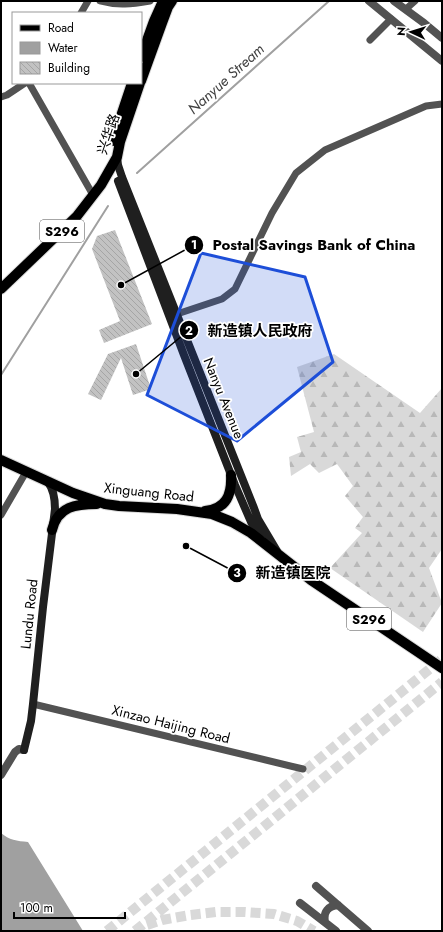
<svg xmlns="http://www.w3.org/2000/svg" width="443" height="932" font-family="Jost,'Noto Sans SC',sans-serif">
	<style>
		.forest { fill: url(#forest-firs) }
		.water { fill: #a0a0a0 }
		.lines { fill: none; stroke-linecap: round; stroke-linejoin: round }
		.stream { stroke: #a0a0a0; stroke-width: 2 }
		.building { fill: url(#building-back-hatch) }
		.primary-tunnel { stroke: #d9d9d9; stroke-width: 10; stroke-dasharray: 10 5; stroke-linecap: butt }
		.primary-casing { stroke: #dbdbdb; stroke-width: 12 }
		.minor { stroke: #525252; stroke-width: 7 }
		.tertiary { stroke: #525252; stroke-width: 8 }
		.secondary { stroke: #1f1f1f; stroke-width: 8 }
		.primary { stroke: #000; stroke-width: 10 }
		.marked { fill: #1d4ed8; fill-opacity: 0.2; stroke: #1d4ed8; stroke-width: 3; stroke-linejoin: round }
		.labels { text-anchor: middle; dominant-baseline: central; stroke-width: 3.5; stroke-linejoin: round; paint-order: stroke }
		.shield { fill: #fff; stroke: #4c4c4c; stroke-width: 1 }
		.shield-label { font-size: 13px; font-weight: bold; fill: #000 }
		.street-label { font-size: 14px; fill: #000; stroke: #fff }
		.water-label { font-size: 15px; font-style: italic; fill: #414141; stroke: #fff }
		.leader { fill: none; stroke: #000; stroke-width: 1.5 }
		.callout-dot { fill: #000; stroke: #fff; stroke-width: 1.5 }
		.mark-label { font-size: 12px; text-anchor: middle; font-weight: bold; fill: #fff }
		.callout-label { font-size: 15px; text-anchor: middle; font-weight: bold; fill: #000; stroke: #fff; stroke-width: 3.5; stroke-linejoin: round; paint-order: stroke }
	</style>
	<defs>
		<pattern id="forest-firs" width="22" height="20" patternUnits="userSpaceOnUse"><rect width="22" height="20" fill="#d9d9d9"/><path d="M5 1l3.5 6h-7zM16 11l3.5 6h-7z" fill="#b8b8b8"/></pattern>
		<pattern id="building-back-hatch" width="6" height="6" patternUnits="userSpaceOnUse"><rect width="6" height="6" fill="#c2c2c2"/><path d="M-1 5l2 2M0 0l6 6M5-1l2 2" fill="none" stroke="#a5a5a5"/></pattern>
	</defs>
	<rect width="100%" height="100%" fill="#fff"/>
	<path class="forest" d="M334,354L420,413L442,388V549L429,568L442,603L423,632L330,568L362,533L355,528L363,517L345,496L353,486L337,464L319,473L310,464L291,476L289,457L301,452L297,437L314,432L297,367Z"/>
	<path class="water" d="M1,833C9,840 17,841 28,842L83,931H1Z"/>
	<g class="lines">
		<path class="stream" d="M137,173L329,1
			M1,375L108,206"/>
	</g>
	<path class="building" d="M115,230L152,324L104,343L99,330L120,321L92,249L97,236Z
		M136,344L151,389L133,395L121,358L101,400L88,394L108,354Z"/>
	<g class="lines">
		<path class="primary-tunnel" d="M147,925L162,920L190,915L216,912H244L274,914L297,921L314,931
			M107,931L442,659
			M135,931L442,682"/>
		<defs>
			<path id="primary" d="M141,57L154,21L163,1
				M141,81L162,23L168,7L172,1
				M114,141L118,125L132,83
				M1,289L77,216L101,185L117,157L120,142L140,83
				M1,460L73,493L105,504L119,506L177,509L212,514L232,522L251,533L311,580L442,668
				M205,511C226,509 232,495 231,475
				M52,530C58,506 76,504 97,504"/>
		</defs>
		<use href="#primary" class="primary-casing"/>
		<path class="minor" d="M100,1C118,6 132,4 150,1
			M406,9L415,1
			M81,13L88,1
			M370,40L391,19
			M29,83L93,195
			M1,97L7,95L25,83
			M177,314L222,299L235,289L272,213L296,173L325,150L426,106L442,104
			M1,515L26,472
			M33,704L303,769"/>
		<path class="tertiary" d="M369,1L442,61
			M394,1L424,23L442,38
			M1,775L15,752L19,749L24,750
			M316,886L368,931
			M300,903L336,931
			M325,922C323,912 328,906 338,905"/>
		<path class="secondary" d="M117,157L118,165L122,177L254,508L258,519L277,551
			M118,181L184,355L235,485L251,522L260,538
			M24,750L31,721L33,704L43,607L55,509C55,499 54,490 48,482"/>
		<use href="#primary" class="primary"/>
	</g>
	<path class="marked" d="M201,253L305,277L333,362L237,441L147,395Z"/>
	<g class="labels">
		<g class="shield">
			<rect x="40" y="220" width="44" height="22" rx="3"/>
			<rect x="347" y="608" width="44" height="22" rx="3"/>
		</g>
		<g class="shield-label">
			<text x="62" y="231">S296</text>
			<text x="369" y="619">S296</text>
		</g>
		<g class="street-label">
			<text transform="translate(108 134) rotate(-71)">兴华路</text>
			<text transform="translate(224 398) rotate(68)">Nanyu Avenue</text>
			<text transform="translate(149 492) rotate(6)">Xinguang Road</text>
			<text transform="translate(29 614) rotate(-84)">Lundu Road</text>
			<text transform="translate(171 724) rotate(14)">Xinzao Haijing Road</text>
		</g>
		<g class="water-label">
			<text transform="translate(226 79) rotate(-42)">Nanyue Stream</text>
		</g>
	</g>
	<path class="leader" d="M121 285L194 245M136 374L189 330M186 546L237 573"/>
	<g class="callout-dot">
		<circle cx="121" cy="285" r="4"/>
		<circle cx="136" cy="374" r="4"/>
		<circle cx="186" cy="546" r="4"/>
		<circle cx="194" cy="245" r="10"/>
		<circle cx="189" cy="330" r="10"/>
		<circle cx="237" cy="573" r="10"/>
	</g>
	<g class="mark-label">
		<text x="194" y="249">1</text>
		<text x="189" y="335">2</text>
		<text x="237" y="577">3</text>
	</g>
	<g class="callout-label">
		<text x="314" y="250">Postal Savings Bank of China</text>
		<text x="260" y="336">新造镇人民政府</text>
		<text x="293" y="578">新造镇医院</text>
	</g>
	<rect width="443" height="932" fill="none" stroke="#000000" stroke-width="4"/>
	<rect x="12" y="12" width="130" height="72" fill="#ffffff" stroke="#999999"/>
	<rect x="20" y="25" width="20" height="6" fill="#000000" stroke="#999999"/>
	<text x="48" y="32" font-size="12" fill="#000000">Road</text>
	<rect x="20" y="42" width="20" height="12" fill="#a0a0a0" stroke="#999999"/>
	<text x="48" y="52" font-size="12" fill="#000000">Water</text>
	<rect x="20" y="62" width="20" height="12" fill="url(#building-back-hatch)" stroke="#999999"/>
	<text x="48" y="72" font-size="12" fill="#000000">Building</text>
	<g transform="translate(411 32) rotate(274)" stroke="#ffffff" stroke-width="3" paint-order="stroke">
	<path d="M0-3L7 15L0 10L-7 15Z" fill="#000000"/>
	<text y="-6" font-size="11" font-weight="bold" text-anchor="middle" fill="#000000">N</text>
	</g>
	<path d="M14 912v6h111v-6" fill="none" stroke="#000000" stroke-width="2"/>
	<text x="20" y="912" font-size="12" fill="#000000" stroke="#ffffff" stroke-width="3" paint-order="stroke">100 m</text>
</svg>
